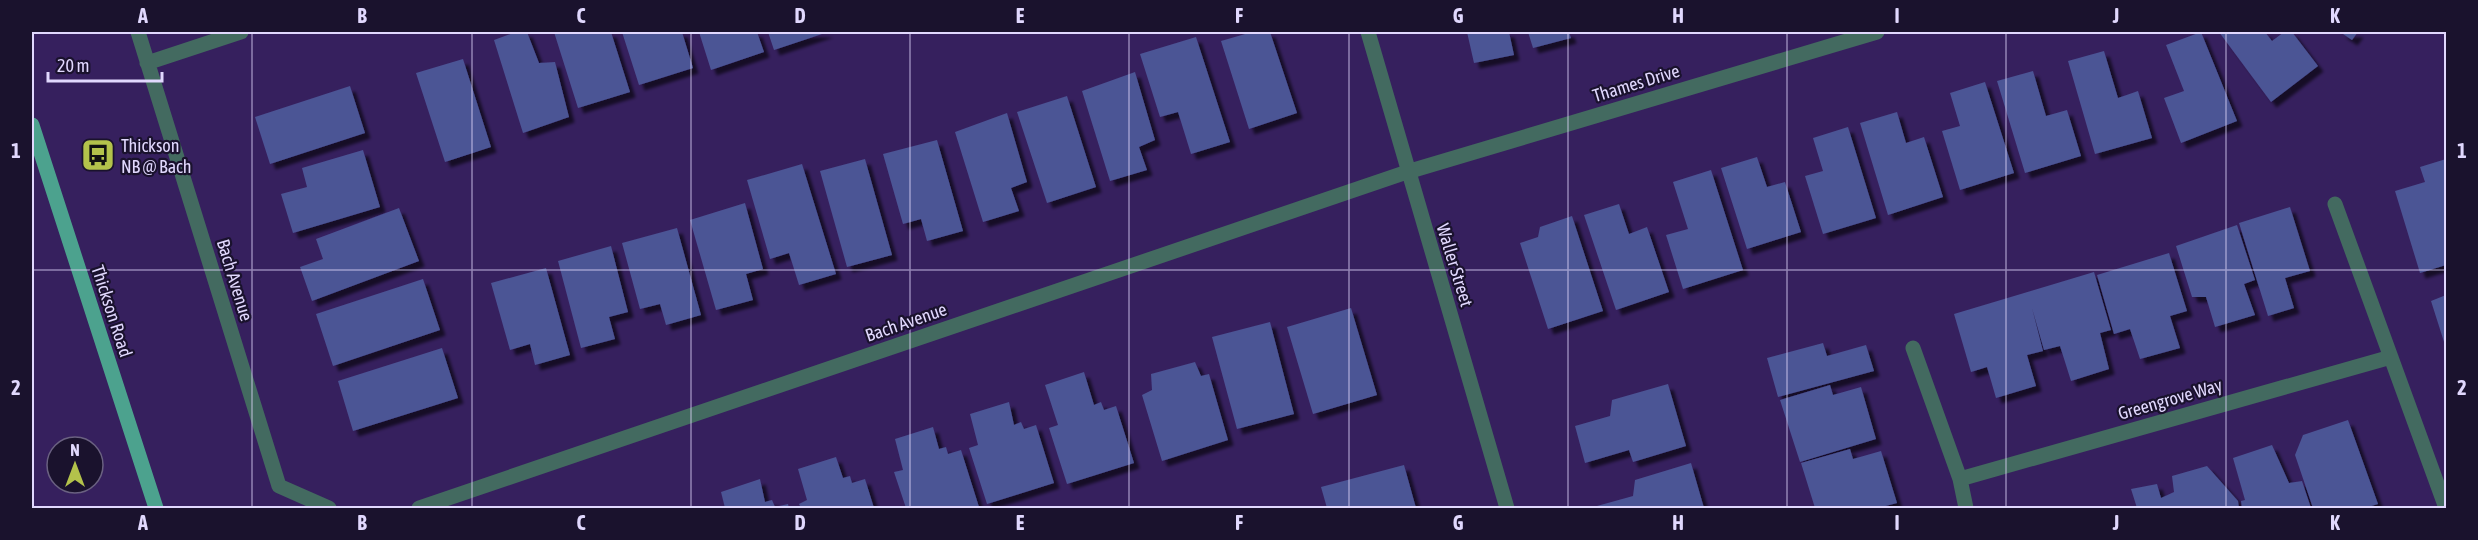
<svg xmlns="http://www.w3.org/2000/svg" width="2478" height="540" font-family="'Asap Condensed',sans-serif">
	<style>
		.building { fill: #4c5495; filter: url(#shadow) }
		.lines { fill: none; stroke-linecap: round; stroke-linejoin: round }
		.minor { stroke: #436a60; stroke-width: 15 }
		.major { stroke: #4ca28e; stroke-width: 15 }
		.grid { fill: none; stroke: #e1d8fe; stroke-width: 1.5; stroke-opacity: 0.55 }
		.labels { text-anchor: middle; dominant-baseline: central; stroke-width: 4.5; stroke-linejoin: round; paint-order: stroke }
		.street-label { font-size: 18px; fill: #e1d8fe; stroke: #1a122d }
		.poi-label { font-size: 18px; fill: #e1d8fe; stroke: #1a122d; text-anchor: start }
		.neatline { fill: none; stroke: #e1d8fe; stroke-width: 2 }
		.grid-label { font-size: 20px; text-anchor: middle; font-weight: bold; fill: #e1d8fe }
	</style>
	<defs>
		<filter id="shadow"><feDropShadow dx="5.5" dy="5.5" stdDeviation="1.5" flood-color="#0009"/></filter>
	</defs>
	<rect width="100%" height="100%" fill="#36205e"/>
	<path class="building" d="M516,32H527L539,63L555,62L569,117L523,133L494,40Z
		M554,32H611L630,92L578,108Z
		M622,32H682L693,68L639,85Z
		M699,32H757L764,52L711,70Z
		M768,32H828L774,50Z
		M1252,32H1270L1297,113L1249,129L1221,41Z
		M1467,32H1509L1514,55L1474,63Z
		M1528,32H1569L1571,38L1533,48Z
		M2201,32L2237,121L2181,143L2164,98L2184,91L2166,45Z
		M2219,32H2265L2272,41L2284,32H2292L2318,66L2271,102Z
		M2340,32H2358L2352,40Z
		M1196,37L1230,142L1191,154L1178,112L1160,117L1140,54Z
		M2104,51L2118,98L2138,91L2152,138L2095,154L2068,61Z
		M463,59L491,147L445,162L416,73Z
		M2033,71L2046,116L2067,110L2081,156L2025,173L1997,81Z
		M1135,72L1155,140L1139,147L1147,170L1110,181L1082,91Z
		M1985,82L2014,173L1960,190L1942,131L1960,126L1950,93Z
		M350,86L365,133L270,164L255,117Z
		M1067,96L1096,187L1047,203L1017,112Z
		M1897,112L1906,143L1924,137L1943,197L1888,215L1860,123Z
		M1007,113L1027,182L1011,188L1019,211L983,222L955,132Z
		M1848,127L1876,218L1823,234L1805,176L1823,171L1813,138Z
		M937,140L963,231L927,241L921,219L903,224L883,154Z
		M363,150L380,207L293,233L281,194L307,187L302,168Z
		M1757,157L1767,187L1785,182L1801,232L1747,249L1721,168Z
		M865,159L892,255L847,267L820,171Z
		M2446,159V265L2420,273L2395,191L2425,182L2420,167Z
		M802,164L836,274L799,285L789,253L770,259L747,180Z
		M1711,170L1743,270L1683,289L1666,235L1688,229L1673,182Z
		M745,203L763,269L746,274L753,300L716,310L690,220Z
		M1619,204L1629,234L1647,227L1669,292L1616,310L1584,215Z
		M2290,207L2310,271L2285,278L2294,308L2268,316L2239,223Z
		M399,208L419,261L312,301L300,267L323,259L316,239Z
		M1572,216L1603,311L1548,329L1520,243L1538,237L1540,227Z
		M2237,225L2255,280L2244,284L2255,315L2215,327L2206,297H2192L2176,246Z
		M677,228L701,315L666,325L660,304L640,309L622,243Z
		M611,246L628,312L609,317L615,339L581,348L558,261Z
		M2169,253L2187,311L2170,316L2180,348L2140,359L2130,329L2114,334L2097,275Z
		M546,268L570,355L535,365L530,344L510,350L491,283Z
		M2094,272L2111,330L2100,333L2109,369L2071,381L2060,346L2044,350L2032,308L2043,351L2027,355L2036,386L1996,398L1987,367L1971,372L1954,314Z
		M423,279L440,330L333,366L316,314Z
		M2446,295V344L2445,345L2431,301Z
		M1351,308L1377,395L1313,414L1287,327Z
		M1270,322L1294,414L1237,429L1212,337Z
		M1823,343L1827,356L1866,345L1874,371L1778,397L1767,358Z
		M442,348L458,398L353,431L338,381Z
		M1195,362L1201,376L1209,374L1228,440L1162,461L1142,395L1152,390L1151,374Z
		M1084,372L1094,405L1101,402L1104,410L1116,406L1134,463L1067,484L1049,428L1058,425L1045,385Z
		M1668,384L1686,446L1633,462L1629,450L1585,463L1575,426L1610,416L1612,400Z
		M1830,385L1833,395L1861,387L1876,439L1800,462L1780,400Z
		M1009,402L1014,425L1021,422L1024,429L1036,425L1054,483L987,504L969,448L978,445L970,414Z
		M2348,420L2378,504L2365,508H2313L2295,455L2303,435Z
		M933,427L939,449L946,447L948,454L961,450L979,507L906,508L894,472L903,470L895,439Z
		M2272,445L2289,483L2302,481L2311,508H2242L2241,501L2245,500L2233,458Z
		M1850,449L1853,459L1881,451L1897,503L1878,508H1815L1801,463Z
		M836,457L843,478L850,476L852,483L865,479L874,508H801L799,504L807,500L798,469Z
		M1691,463L1704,508H1598L1597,506L1633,496L1635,480Z
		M1404,465L1416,508H1327L1321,487Z
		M2207,466L2238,501L2239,508H2137L2131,489L2157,484L2161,498L2174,492L2172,476Z
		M760,479L765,502L772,500L775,507L788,504L789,508H725L721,492Z"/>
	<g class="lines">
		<path class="minor" d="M138,32L279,486L329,508
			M1368,32L1507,508
			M147,63L241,32
			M2335,204L2446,508
			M1913,348L1960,479L1966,508
			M1960,479L2391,357
			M419,508L1407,172L1877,32"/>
		<path class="major" d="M32,125L156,508"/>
	</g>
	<path class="grid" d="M252,32V508M472,32V508M691,32V508M910,32V508M1129,32V508M1349,32V508M1568,32V508M1787,32V508M2006,32V508M2226,32V508M32,270H2446"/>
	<defs>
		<symbol id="bus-square" viewBox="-11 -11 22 22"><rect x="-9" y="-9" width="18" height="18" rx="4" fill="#b3c24b" stroke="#1a122d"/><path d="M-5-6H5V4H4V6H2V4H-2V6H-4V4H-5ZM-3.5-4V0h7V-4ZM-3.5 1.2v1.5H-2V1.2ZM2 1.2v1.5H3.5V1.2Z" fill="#111"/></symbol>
	</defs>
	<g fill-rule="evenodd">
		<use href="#bus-square" x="79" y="136" width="38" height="38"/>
	</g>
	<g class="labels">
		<g class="street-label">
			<text transform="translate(1636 83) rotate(-17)">Thames Drive</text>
			<text transform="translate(1455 265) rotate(73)">Waller Street</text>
			<text transform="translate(235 280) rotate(73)">Bach Avenue</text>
			<text transform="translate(112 311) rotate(72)">Thickson Road</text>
			<text transform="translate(906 322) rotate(-19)">Bach Avenue</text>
			<text transform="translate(2170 399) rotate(-16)">Greengrove Way</text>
		</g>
		<g class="poi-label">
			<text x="121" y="145">Thickson<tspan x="121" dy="21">NB @ Bach</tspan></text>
		</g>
	</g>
	<rect width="2478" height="540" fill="none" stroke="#1a122d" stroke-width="66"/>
	<g transform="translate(75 465)"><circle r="28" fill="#1a122d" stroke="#6a6181" stroke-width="1.5"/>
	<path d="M0-4.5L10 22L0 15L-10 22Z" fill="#b3c24b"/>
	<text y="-9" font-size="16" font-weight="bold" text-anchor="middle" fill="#e1d8fe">N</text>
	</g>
	<path d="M48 72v9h114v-9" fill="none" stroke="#e1d8fe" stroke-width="3"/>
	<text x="57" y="72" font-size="18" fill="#e1d8fe" stroke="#1a122d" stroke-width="4.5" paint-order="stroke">20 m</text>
	<rect x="33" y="33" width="2412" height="474" class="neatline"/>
	<g class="grid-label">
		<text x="143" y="23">A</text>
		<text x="362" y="23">B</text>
		<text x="581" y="23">C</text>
		<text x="800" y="23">D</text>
		<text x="1020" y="23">E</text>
		<text x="1239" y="23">F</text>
		<text x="1458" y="23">G</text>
		<text x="1678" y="23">H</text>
		<text x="1897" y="23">I</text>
		<text x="2116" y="23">J</text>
		<text x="2335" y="23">K</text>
		<text x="16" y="158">1</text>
		<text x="2462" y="158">1</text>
		<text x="16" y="395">2</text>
		<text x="2462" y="395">2</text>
		<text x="143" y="530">A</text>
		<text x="362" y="530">B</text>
		<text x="581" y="530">C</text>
		<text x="800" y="530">D</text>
		<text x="1020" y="530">E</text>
		<text x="1239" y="530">F</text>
		<text x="1458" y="530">G</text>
		<text x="1678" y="530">H</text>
		<text x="1897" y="530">I</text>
		<text x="2116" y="530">J</text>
		<text x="2335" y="530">K</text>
	</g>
</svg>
